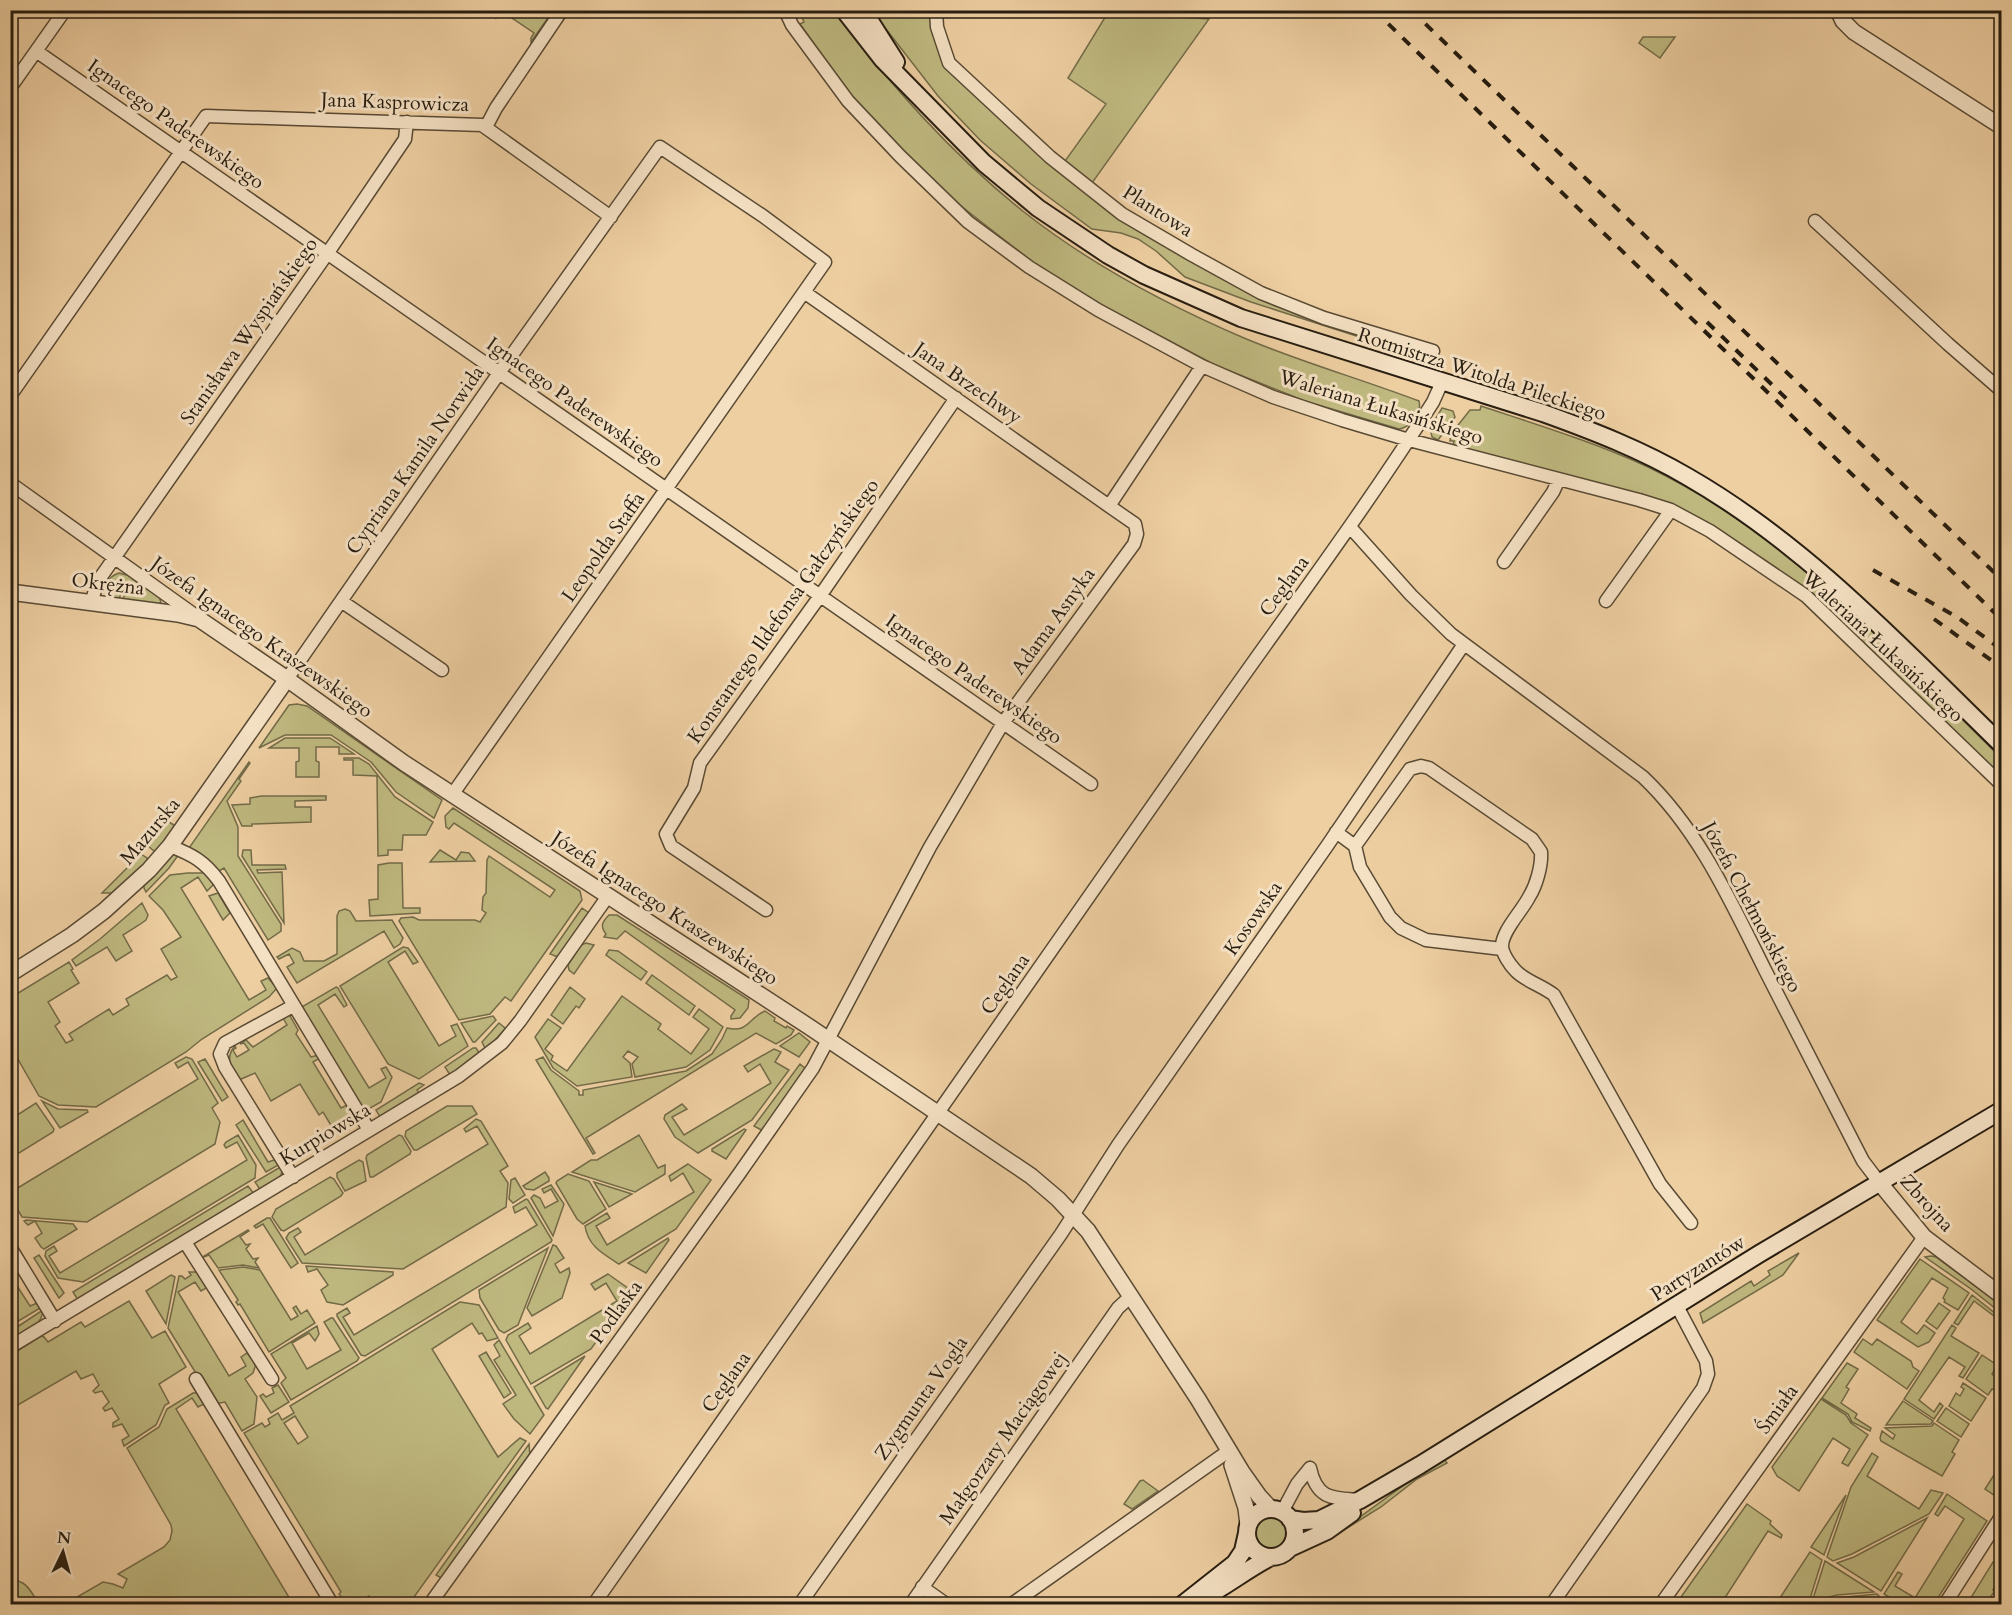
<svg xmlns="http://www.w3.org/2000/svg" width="2012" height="1615" font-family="Cardo,serif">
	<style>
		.green { fill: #bfb980; stroke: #736b48; stroke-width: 1.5; fill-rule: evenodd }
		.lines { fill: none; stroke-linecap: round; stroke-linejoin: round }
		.minor-casing { stroke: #594a34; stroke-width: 15 }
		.tertiary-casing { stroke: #594a34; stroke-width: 18 }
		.secondary-casing { stroke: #271d10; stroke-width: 20 }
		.minor { stroke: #f4e0c3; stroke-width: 12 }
		.tertiary { stroke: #f4e0c3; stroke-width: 15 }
		.secondary { stroke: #f4e0c3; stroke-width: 16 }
		.rail { stroke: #271d10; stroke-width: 4; stroke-dasharray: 10 10; stroke-linecap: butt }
		.labels { text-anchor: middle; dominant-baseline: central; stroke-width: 6; stroke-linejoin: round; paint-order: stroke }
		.street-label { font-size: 20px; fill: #271d10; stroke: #f4e0c3 }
	</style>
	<rect width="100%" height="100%" fill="#eecfa2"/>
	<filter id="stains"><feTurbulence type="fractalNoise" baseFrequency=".00333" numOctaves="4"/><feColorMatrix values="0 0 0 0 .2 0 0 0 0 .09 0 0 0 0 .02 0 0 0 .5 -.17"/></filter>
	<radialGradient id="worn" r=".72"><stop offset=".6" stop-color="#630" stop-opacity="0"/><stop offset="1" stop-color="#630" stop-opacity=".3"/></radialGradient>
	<path class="green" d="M495,11V10L551,11L550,15L531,42V38L534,33L503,12L496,18Z
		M799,11H834C890,84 951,154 1024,212C1090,264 1167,305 1244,338C1301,362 1361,379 1419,401C1422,413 1411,427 1399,429L1305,401L1215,365L1077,292L1030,260L933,184L854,99L800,24L804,22Z
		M872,11H931L943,57L1140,230L1333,326L1426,356L1425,358L1251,302L1185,277L1156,251L1138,239L1121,233L1092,229L1031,184L980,140L938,96Z
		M1107,14L1167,16L1209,19L1092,183L1065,161L1106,104L1068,78Z
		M1643,37H1675L1660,58L1639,43Z
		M1481,406C1538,425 1594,442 1648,467C1788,534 1893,651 2001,758V777L1812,594L1698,518L1453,445L1454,441H1450L1451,434L1470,410H1480Z
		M1442,408L1453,411L1455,417L1438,440L1432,437L1430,428Z
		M119,573L127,575L159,597L161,602L158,605L122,601L128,587L123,585L119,600L111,597C103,587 107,577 119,573Z
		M297,704L307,706L442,800L434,818L396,792L371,762L331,735H285L259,748L289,705Z
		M285,738H330L354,754H339V747H316V761L319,762V777H296V762L299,761V748H269Z
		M344,758H359L369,764L395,797L433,822L426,835H403L402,850H388V855L378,856L377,776L353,775V760H344Z
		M249,762L250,763L239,779L241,781L227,801L238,827V856L281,924V931L268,940L224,868L217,872L189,848Z
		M262,796H326V800L295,801V807H311V822L252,824V826H242L232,805L250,804V798Z
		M453,808L580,891L582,900L511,1001L505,997L490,1014L459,1020L399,921L401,918L413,917L419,920H475L480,922L486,913L482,910L483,897L486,893L487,860L489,856L550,897L555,890L454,823L449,829L446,827L445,816Z
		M167,821L174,825V828L157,851H154L148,846Z
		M243,850H251L252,865H285L286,869L257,870L258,873L282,872L284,923L242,856Z
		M440,850L456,860L461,852L469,853L475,861L430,862Z
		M141,854L147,858V861L114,893H102Z
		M173,854H179L169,868L146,892L144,888V882Z
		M389,863H402L403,908H420V913L370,916L369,900L378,899V865Z
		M188,873H208L215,883L207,891L198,877L181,888L249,1000L266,990L261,981L268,978L277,988L269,997L202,1039L186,1052L96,1107L58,1105L39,1096L11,1047L10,998L69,962L73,969L71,970L79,983L48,1002L60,1022L55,1026L66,1043L73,1040L69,1034L109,1009L113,1015L129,1005L126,999L167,975L171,980L177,977L161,949L181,937L163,910L149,896L170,875Z
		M218,893L230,913L223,920L209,896Z
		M142,903L148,915L146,920L139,925L123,935L132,951L116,961L107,947L76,966L72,960L100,939Z
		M582,908L589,913L558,957L550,954Z
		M345,909L350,911L356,921L392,920L403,938L400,944L394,948L384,931L297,983L287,967L294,963L289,954L279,959L277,957L292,948L300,952L304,961H324L337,954V916L339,911Z
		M609,915H617L749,1000L748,1008L740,1018L731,1019V1016L735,1010L625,931L617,939L604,937L606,934C600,926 602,922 609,915Z
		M586,943L594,945L574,974L569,970L568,965L581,945Z
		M403,947L408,948L418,962L413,964L405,951L388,962L439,1046L456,1036L451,1026L457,1024L468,1046L419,1079L388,1064L340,986Z
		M609,950L618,951L647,972L641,980L606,955Z
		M652,975L695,1006L689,1015L646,983Z
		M336,987L338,988L347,1005L344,1007L335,994L318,1005L369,1088L386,1078L381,1069L386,1067L392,1077L381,1102L363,1112L300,1008Z
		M570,987L585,999L579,1008L576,1006L563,1024L551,1015Z
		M622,996L661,1024L658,1029L691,1054L709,1029L693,1017L699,1009L723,1027L710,1050L686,1067L635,1077L632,1064L638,1057L628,1051L623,1057L630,1063L632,1077L577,1086L553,1068L535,1037L548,1019L561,1028L545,1049L553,1056L551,1060L567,1071Z
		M765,1011L775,1018L774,1021L786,1028L787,1026L794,1030L791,1035L776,1044L756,1033L586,1138L595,1153L593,1154L536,1060L543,1057L551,1070L579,1091V1095H583V1090L686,1071L712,1054L722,1039L727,1028C749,1033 748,1018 765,1011Z
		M287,1015L290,1016L298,1030L296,1034L311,1057L319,1055L320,1058L313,1062L341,1108L347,1105L350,1116L332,1127L323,1112L319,1115L300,1084L271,1101L255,1073L239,1080C232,1068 224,1058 235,1046L236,1048L233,1050L237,1057L249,1050L244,1043L240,1044L246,1040L253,1047L287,1025L283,1018Z
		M493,1016L496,1020L475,1042H473L461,1023Z
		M499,1023L505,1028L504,1030L486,1050L482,1042Z
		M799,1033L810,1042L799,1057L780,1046Z
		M473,1048H476L480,1054L450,1075L445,1067Z
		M774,1049L781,1052L775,1062L789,1070L752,1120L698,1153L675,1137L664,1119L665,1115L682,1104L687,1109L672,1117L684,1135L771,1083L760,1064L748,1072L744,1066Z
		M186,1057L192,1059L218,1103L212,1108L220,1122L215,1144L87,1222L22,1217L11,1198V1192L198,1079L188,1062L178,1068L175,1063Z
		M205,1059L228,1097L222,1101L198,1062Z
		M800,1064L806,1069L763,1131L754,1126Z
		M419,1083L424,1085L417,1090L419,1093L380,1117L376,1110Z
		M42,1101L58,1109L87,1110L88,1112L60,1128Z
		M36,1103L54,1129L53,1132L11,1158V1119Z
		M447,1106H472L477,1114L417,1150H414L405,1136L406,1131Z
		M476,1119L481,1121L508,1166L500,1171L508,1183L506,1207L403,1269L302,1263L286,1238L289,1233L298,1228L301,1232L294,1237L305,1255L488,1144L477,1126L466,1132L464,1129Z
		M243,1120L268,1162L274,1160L280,1164L266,1172L236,1125Z
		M744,1129L746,1130L726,1159L712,1151V1149Z
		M238,1135L256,1165L255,1178L83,1282L58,1278L45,1256L46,1251L54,1246L57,1251L49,1256L60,1273L247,1160L237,1142L226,1148L224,1145L226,1142Z
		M399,1135L402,1136L411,1151L410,1154L373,1177H370L366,1158L367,1155Z
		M639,1135L658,1168L665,1165V1174L635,1192L572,1172L591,1160H597Z
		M359,1160L363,1162L366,1181L345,1191L337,1177V1173Z
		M688,1164L711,1180L676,1229L619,1264C603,1254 588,1246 585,1226L607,1213L610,1218L596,1226L607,1245L694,1192L683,1173L671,1181L669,1176Z
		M282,1166C284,1180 271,1184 261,1191L255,1182Z
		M545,1172L549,1178V1181L534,1190L526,1189L523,1186Z
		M568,1174L589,1181L606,1209L583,1224L577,1219L556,1183L557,1181Z
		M330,1177L334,1179L343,1193L341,1196L284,1231L281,1230L272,1217L276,1209Z
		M515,1178L525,1195L513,1203L509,1199L511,1180Z
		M594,1182L632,1194L609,1207Z
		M551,1185L564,1204L553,1236L531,1198L534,1195L540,1198L545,1208L558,1201L551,1189L544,1193L542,1189Z
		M248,1186L254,1194L78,1300L73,1292Z
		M526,1199L528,1200L552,1240L551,1242L365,1356L361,1355L337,1316V1314L347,1308L350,1313L343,1317L354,1335L537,1225L526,1207L515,1213L513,1207Z
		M267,1218H270L298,1263L291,1268L263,1224L256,1228L254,1226Z
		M26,1220L73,1224L77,1229L44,1249L41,1247L35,1238L42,1233L35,1221L28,1225L24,1221Z
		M248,1230L249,1231L240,1237L246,1245L250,1244L246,1249L253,1259L258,1258L255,1262L259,1268L243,1265L218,1268L209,1255L201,1258Z
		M668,1238L669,1240L646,1273L628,1263Z
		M553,1245L556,1246L564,1258L555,1264L560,1273L569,1268L570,1273L562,1298L532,1316L527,1308Z
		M548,1248L518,1325L504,1333L499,1330L480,1298L479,1290Z
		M1799,1253L1783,1275L1703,1323L1700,1313L1751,1281L1754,1286L1770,1275L1768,1271Z
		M39,1255L64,1293L59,1298L34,1258Z
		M1931,1256L1936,1257L2001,1305V1313L1971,1289L1925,1257Z
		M1920,1259L1969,1293L1958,1310L1944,1302L1945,1300L1943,1298L1948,1288L1932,1278L1901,1322L1917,1334L1924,1325L1935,1333L1929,1342L1918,1347L1877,1320Z
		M306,1266L393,1272V1275L343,1305L327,1302L321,1290L328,1285L317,1269L308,1272Z
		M243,1267L260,1270L291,1320L298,1316L293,1308L296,1306L301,1314L307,1310L315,1323L269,1352L240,1304L238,1305L236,1302L238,1300L219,1270Z
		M189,1272H199L208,1287L201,1291L195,1282L178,1292L229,1376L246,1366L241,1357L247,1353L256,1364L253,1373L245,1379L257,1397L254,1424L242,1431L225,1402L215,1404L168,1328L179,1276H182L185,1279L191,1275Z
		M608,1274L632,1291L591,1349L531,1384L506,1340L508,1335L528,1323L531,1328L519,1336L530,1354L617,1301L606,1283L595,1290L591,1284Z
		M10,1275L30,1306L37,1303L42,1307L15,1323L13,1321L16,1319L11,1311Z
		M171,1275L175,1277L166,1324L146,1291Z
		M1972,1295L1996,1314L1994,1316L1974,1301L1958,1325L1954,1323Z
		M129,1301L152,1338L165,1331L186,1367L159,1384L169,1403L165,1405L156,1425L124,1446L122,1440L129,1436L122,1424L113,1427V1423L119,1419L112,1408L105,1411L103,1408L109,1402L102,1391L95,1393L93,1391L99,1385L93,1374L81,1379L76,1371L11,1409V1355L41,1336L44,1337L48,1342L81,1322L85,1327Z
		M460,1302L479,1305L498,1338L487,1341L482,1333L479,1334L472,1323L432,1349L498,1457L520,1438L526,1441L409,1604H373H374L369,1596L355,1604H342L345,1601L339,1594L341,1592L244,1433L262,1423L265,1427L270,1424L268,1419L278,1413L282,1420L294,1413L290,1406ZM295,1416L308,1437L298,1444L284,1423Z
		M1939,1303L1950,1311L1937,1329L1926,1321Z
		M43,1310C42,1327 24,1332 11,1340V1331Z
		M331,1318H333L359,1358L357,1361L291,1400L281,1383L286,1378L271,1354L317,1326L319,1334L315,1341L309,1333L292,1343L307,1369L341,1350L324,1322Z
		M1952,1325L1956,1328L1951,1336L1979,1353L1963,1378L1959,1376L1965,1367L1949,1357L1919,1400L1934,1412L1940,1403L1943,1406L1934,1419L1904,1399Z
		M1863,1339L1872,1345L1877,1339L1911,1361L1913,1367L1919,1371L1907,1389L1854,1352Z
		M499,1340L544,1415L530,1434L514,1419L503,1404L516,1395L494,1360L500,1356L494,1345Z
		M486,1352L511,1393L504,1398L479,1356Z
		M1982,1355L1997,1365L1992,1374L2001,1382V1392L1992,1389L1988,1395L1966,1379Z
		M585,1356L548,1409L546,1408L534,1387Z
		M1847,1363L1858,1369L1846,1387L1849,1389L1841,1403L1857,1414L1855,1418L1871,1428L1870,1431L1852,1422L1848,1414L1822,1398Z
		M1963,1383L1986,1398L1971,1421L1949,1406L1956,1393L1960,1396L1964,1389L1961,1387Z
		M278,1385L289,1402L271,1413L260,1396L263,1394L266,1397L274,1393L272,1388Z
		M193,1393H199L204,1404L198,1407L192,1398L176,1409L293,1604H65L103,1582L113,1584L123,1588L127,1579L118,1574L164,1547L170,1540L172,1531L171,1525L127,1448L159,1427L167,1409Z
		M1821,1399L1846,1415L1851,1423L1868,1435L1848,1466L1842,1463L1850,1449L1833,1438L1799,1491L1777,1476L1772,1467Z
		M1903,1401L1933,1421L1931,1424L1886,1425Z
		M1946,1408L1969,1424L1961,1437L1937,1421Z
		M1934,1423L1959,1440L1952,1452L1955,1454L1942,1476L1881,1441L1880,1438L1882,1431L1893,1439L1895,1435L1885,1428L1932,1426Z
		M529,1444L530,1457L443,1579L436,1575Z
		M1872,1453L1878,1457L1867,1476L1919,1509L1931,1490L1943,1493L1929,1514L1852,1554L1833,1561L1827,1557L1851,1487Z
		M1444,1459L1447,1463L1417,1479L1381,1507L1331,1538L1408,1482Z
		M2001,1464L2002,1497L2000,1499L1985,1489Z
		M1143,1480L1158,1491L1132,1509L1124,1504L1140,1481Z
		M1947,1494L1987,1521L1934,1604H1901L1884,1594L1898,1572L1902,1574L1895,1586L1915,1598L1964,1519L1945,1506L1938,1516L1935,1514Z
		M1846,1495L1824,1555L1811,1547Z
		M1747,1504L1771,1521L1770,1524L1782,1535L1781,1538L1768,1531L1721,1604H1676Z
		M1255 1532a17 17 0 1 1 34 0a17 17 0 1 1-34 0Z
		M1927,1518L1881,1591L1837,1563L1854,1557Z
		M1810,1552L1822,1560L1809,1602L1804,1604H1776Z
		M1825,1561L1874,1592L1837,1595L1812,1602Z
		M1993,1562L2001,1568V1581L1998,1587L1995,1586L1993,1590L1995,1591L1985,1604H1967Z
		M11,1580C27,1580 31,1592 39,1604H11Z
		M1877,1594L1879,1596L1873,1604H1812L1836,1598Z"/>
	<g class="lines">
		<defs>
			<path id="minor" d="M785,10L792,25L848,101L900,156L968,222L1029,267L1098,310L1202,366L1273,397L1342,420L1409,440L1639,500L1671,510L1710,531L1806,596L2002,785
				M936,10L937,27L949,63L1050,157L1122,214L1192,255L1261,293L1324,318L1433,351
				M36,51L1091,784
				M10,88L65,10
				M486,127L496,108L562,10
				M1815,221L1948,344L2002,391
				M804,292L1109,506
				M10,396L206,116L482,125L611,217
				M10,483L196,616
				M1350,527L1411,595L1451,634L1643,777C1699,830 1731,902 1765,970C1798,1034 1830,1098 1863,1161L1879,1182
				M1504,562L1553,492L1559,479
				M341,601L442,670
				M1606,601L1671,510
				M91,603L98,581L327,254L405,139L407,122
				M287,679L499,373L660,147L763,216L825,262L452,795
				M1336,832L1355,846L1410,769L1421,766L1429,768L1532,839L1541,852C1542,866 1536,886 1529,897C1522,911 1502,931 1502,946C1502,953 1510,965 1515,970C1523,980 1543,986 1554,995L1660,1184L1691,1223
				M170,846C193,855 204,861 219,881L369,1130
				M1355,846L1360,867L1390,917L1401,928L1426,940L1502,949
				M766,910L671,846L666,834L694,788L700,763L820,596L956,398
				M293,1006L225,1043L220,1054L225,1067L293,1177
				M185,1242L272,1379
				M10,1247L55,1321
				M10,1347L459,1076L502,1043L520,1021L608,896
				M196,1379L332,1604
				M1310,1468C1317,1500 1333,1498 1360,1500
				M1282,1512L1297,1484L1310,1468
				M922,1587L946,1604
				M430,1604L739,1174L813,1068L930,847L1003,723L1134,544L1137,534L1135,524L1109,506L1202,366
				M594,1604C791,1322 989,1042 1185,759C1267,640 1355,525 1433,402L1442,382
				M800,1604L1061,1234L1118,1145L1327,846L1464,644
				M911,1604L1118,1308L1131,1296
				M1012,1604L1230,1450
				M1552,1604L1703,1388L1708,1374L1706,1361L1677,1306
				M1661,1604L1924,1237
				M1945,1604L2002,1515"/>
			<path id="tertiary" d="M1838,10L1843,21L1854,32L2002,127
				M10,592L178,614L199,619L287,679L404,763L808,1026L1031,1176L1058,1199L1088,1231L1198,1399L1242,1472L1259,1496L1271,1509
				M10,974L72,935L104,911L149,870L170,846L287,679
				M1879,1182L1924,1237L2002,1296
				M1232,1465L1246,1508L1248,1525"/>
			<path id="secondary" d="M844,10L883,60L984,163L1038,208L1108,255L1144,275L1241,318L1543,413C1593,431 1642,450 1688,477C1808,546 1903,649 2002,745
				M863,10L896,62
				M1247 1533a24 24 0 1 1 48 0a24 24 0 1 1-48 0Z
				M1290,1519L1303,1521L1319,1520L1360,1500L1420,1465L1759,1254L2002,1110
				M1290,1548L1327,1531L1352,1513
				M1203,1598C1227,1586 1247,1569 1271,1557
				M1183,1604L1235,1563L1243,1551L1247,1533"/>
		</defs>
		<use href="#minor" class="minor-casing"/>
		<use href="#tertiary" class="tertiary-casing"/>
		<use href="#secondary" class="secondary-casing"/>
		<use href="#minor" class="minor"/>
		<use href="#tertiary" class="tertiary"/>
		<use href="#secondary" class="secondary"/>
		<path class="rail" d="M1374,10L2002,620
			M1411,10L2002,580
			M1707,322L1793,405
			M1873,570L1957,617L2002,650
			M1934,619L2002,668"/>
	</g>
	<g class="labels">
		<g class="street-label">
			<text transform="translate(395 102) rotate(2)">Jana Kasprowicza</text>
			<text transform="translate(176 124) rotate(35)">Ignacego Paderewskiego</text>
			<text transform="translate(1158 211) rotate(32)">Plantowa</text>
			<text transform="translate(249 331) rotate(-55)">Stanisława Wyspiańskiego</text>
			<text transform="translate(1482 374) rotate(18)">Rotmistrza Witolda Pileckiego</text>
			<text transform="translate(968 383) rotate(35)">Jana Brzechwy</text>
			<text transform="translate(575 402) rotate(35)">Ignacego Paderewskiego</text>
			<text transform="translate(1381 407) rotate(17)">Waleriana Łukasińskiego</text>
			<text transform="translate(415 460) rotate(-55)">Cypriana Kamila Norwida</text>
			<text transform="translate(603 547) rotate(-55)">Leopolda Staffa</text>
			<text transform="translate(108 584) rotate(7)">Okrężna</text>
			<text transform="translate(1284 586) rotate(-54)">Ceglana</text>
			<text transform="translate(783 611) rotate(-55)">Konstantego Ildefonsa Gałczyńskiego</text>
			<text transform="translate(1053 621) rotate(-54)">Adama Asnyka</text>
			<text transform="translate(262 637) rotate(35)">Józefa Ignacego Kraszewskiego</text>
			<text transform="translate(1883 646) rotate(43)">Waleriana Łukasińskiego</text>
			<text transform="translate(974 679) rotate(35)">Ignacego Paderewskiego</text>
			<text transform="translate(150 831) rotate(-50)">Mazurska</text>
			<text transform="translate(1752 907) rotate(62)">Józefa Chełmońskiego</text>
			<text transform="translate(665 908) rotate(33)">Józefa Ignacego Kraszewskiego</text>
			<text transform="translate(1253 918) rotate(-55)">Kosowska</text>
			<text transform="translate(1005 984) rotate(-55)">Ceglana</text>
			<text transform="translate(325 1134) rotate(-31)">Kurpiowska</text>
			<text transform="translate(1927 1203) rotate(48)">Zbrojna</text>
			<text transform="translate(1698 1268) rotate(-32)">Partyzantów</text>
			<text transform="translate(616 1312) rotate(-54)">Podlaska</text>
			<text transform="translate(726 1382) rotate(-55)">Ceglana</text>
			<text transform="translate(921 1398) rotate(-55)">Zygmunta Vogla</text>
			<text transform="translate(1777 1409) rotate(-54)">Śmiała</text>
			<text transform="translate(1003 1438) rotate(-55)">Małgorzaty Maciągowej</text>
		</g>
	</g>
	<rect width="2012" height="1615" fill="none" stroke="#eecfa2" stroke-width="36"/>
	<rect x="12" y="12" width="1988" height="1591" fill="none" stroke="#271d10" stroke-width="3"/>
	<rect x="18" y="18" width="1976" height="1579" fill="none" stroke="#271d10" stroke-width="1.5"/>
	<g transform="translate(63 1552) rotate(5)" stroke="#f4e0c3" stroke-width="4.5" paint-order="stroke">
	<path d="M0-4.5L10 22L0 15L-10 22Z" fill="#271d10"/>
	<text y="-9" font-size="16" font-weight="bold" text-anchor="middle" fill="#271d10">N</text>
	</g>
	<rect width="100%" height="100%" filter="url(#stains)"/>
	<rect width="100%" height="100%" fill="url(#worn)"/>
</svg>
